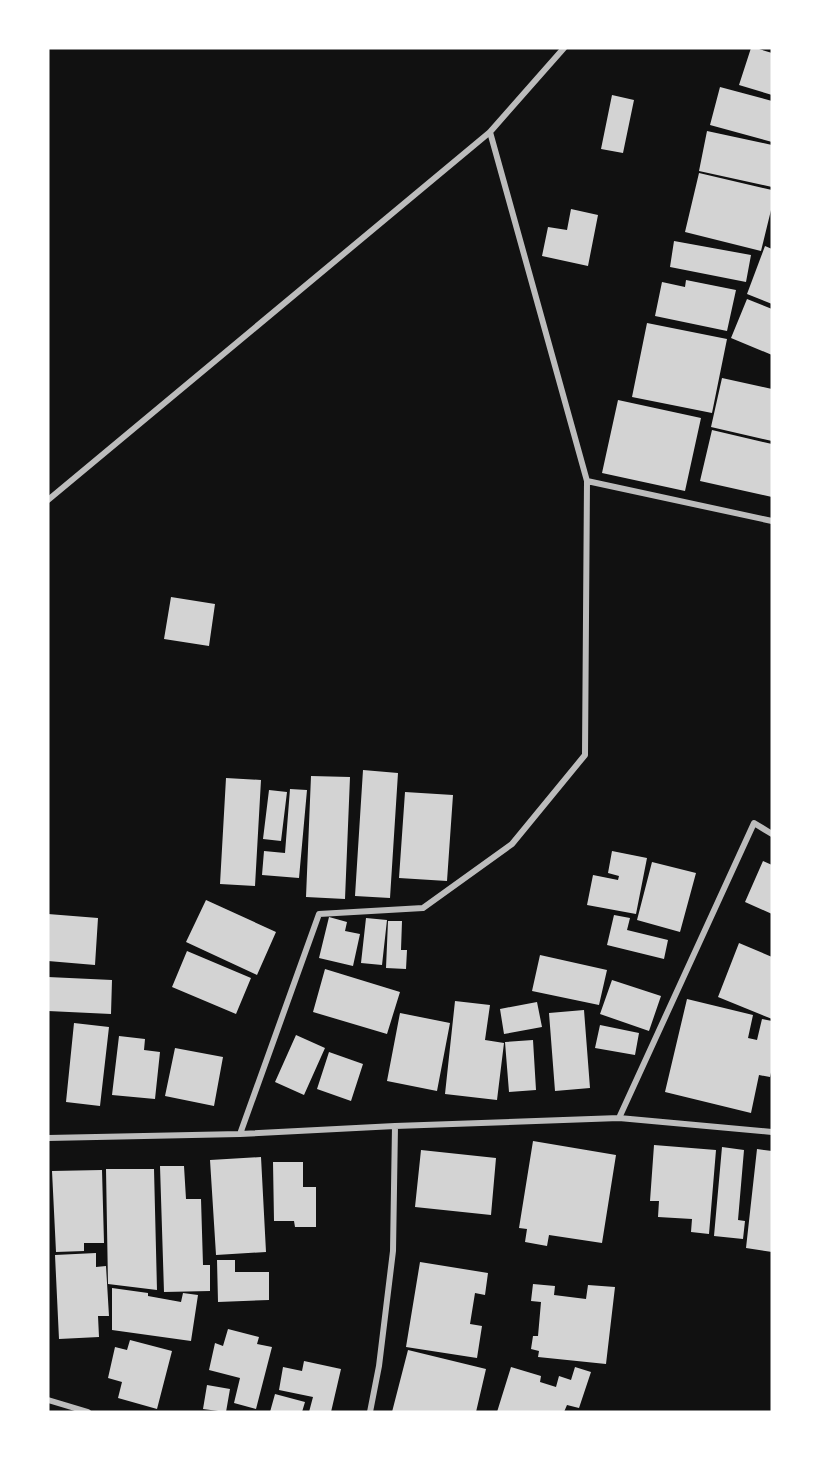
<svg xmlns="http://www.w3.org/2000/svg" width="820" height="1460" font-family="Lato,sans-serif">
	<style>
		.building { fill: #d3d3d3 }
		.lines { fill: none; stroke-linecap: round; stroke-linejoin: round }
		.minor { stroke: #bcbcbc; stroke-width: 6 }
	</style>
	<rect width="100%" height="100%" fill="#111"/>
	<path class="building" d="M751,48H756L772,53V95L739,85Z
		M720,87L772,101V142L710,125Z
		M612,95L634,100L623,153L601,149Z
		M707,131L772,145V187L699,171Z
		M699,173L772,190V206L761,251L685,232Z
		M571,209L598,215L588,266L542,256L548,227L567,230Z
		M674,241L751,255L746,282L670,267Z
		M765,246L772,249V304L747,294Z
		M686,280L736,290L727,331L655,316L662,282L685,287Z
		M747,299L772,309V355L731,338Z
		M647,323L727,339L712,413L632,397Z
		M722,378L772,389V441L711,427Z
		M618,400L701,418L685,491L602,473Z
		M712,430L772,444V497L700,481Z
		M171,597L215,604L209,646L164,639Z
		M363,770L398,773L390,898L355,896Z
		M311,776L350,777L345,899L306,897Z
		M226,778L261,780L255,886L220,884Z
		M290,789L307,790L299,878L262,875L264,851L285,853Z
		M269,790L287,792L281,841L263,839Z
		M405,792L453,795L447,881L399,878Z
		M612,851L647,858L636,914L587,905L593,875L618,880L619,876L608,873Z
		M763,861L772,865V914L745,902Z
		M652,862L696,873L680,932L637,920Z
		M206,900L276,932L257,975L186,942Z
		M48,914L98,918L95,965L48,961Z
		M614,915L630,918L627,930L668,940L664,959L607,945Z
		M329,917L347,922L345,931L360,934L353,966L319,958Z
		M366,918L387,920L382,965L361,963Z
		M388,921H402L401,950H407L406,969L386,968Z
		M739,943L772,957V1019L718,997Z
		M187,951L251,978L236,1014L172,987Z
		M540,955L607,970L599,1005L532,991Z
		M325,969L400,992L387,1034L313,1012Z
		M48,977L112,980L111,1014L48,1011Z
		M612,980L661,996L649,1031L600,1014Z
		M687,999L753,1015L748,1038L757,1040L762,1019L772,1021V1068L770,1077L759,1075L751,1113L665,1092Z
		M455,1001L490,1005L485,1040L504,1043L497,1100L445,1094Z
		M537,1002L542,1027L504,1034L500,1009Z
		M584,1010L590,1088L555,1091L549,1013Z
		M400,1013L450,1023L437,1091L387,1081Z
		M74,1023L109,1027L100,1106L66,1102Z
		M600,1025L639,1033L635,1055L595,1048Z
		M296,1035L325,1048L304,1095L275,1082Z
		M119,1036L145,1039L144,1050L160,1052L155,1099L112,1095Z
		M533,1040L536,1090L509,1092L505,1042Z
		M175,1048L223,1057L214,1106L165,1096Z
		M329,1052L363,1064L351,1101L317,1089Z
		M533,1141L616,1155L602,1243L549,1235L547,1246L525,1242L527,1229L519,1228Z
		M654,1145L716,1150L709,1234L691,1232L692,1219L658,1217L659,1201H650Z
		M722,1147L744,1150L738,1220L745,1221L743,1239L714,1236Z
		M757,1149L772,1151V1252L746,1248Z
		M421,1150L496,1158L491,1215L415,1207Z
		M261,1157L266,1252L216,1255L210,1160Z
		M273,1162H303V1187H316V1227H295L294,1221H274Z
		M160,1166H184L186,1199H201L203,1265H210V1291L164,1292Z
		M106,1169H154L157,1290L108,1284Z
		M102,1170L104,1243H84V1251L56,1252L52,1171Z
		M96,1253V1267L106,1266L109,1316H98L99,1337L59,1339L55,1255Z
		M217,1260H235V1272H269V1300L218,1302Z
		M420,1262L488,1273L485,1295L475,1293L470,1324L482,1326L477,1358L406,1347Z
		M533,1284L555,1286L554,1295L586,1299L588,1285L615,1287L606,1364L538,1357L539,1351L531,1349L533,1336H538L541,1302L531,1301Z
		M112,1288L148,1293V1296L181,1302L183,1293L198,1295L191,1341L112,1330Z
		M228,1329L259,1337L257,1344L272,1347L256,1409L234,1403L240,1378L209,1370L215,1343L223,1346Z
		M130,1340L172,1351L157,1409L118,1398L122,1382L108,1378L115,1347L127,1350Z
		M408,1350L486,1369L476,1412H392Z
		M304,1361L341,1369L331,1412H309L313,1397L279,1390L283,1367L302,1371Z
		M511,1367L541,1376L540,1382L556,1387L559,1376L571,1380L575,1367L591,1372L579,1408L567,1405L564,1412H497Z
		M207,1385L230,1389L226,1412L203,1409Z
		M275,1394L305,1402L302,1412H270Z"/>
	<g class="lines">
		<path class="minor" d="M587,481L772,521
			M48,500L490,132L564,48
			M619,1118L754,823L772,834
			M240,1134L319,914L423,908L512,844L585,755L587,481L490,132
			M48,1138L240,1134L395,1126L619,1118L772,1132
			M48,1400L88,1412
			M370,1412L379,1366L393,1251L395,1126"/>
	</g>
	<rect width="820" height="1460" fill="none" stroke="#ffffff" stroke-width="99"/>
</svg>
